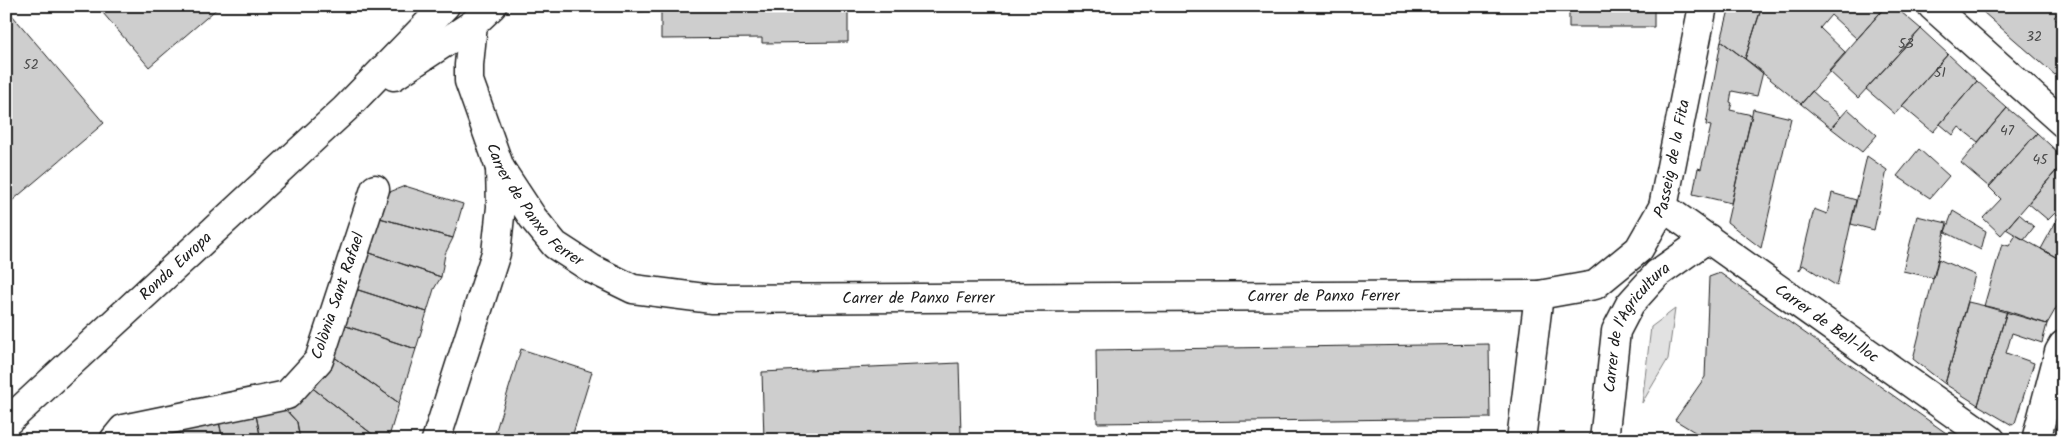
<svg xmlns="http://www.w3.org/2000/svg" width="2069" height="446" font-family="Kalam,sans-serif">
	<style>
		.green { fill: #e2e2e2; stroke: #7f7f7f }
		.building { fill: #cecece; stroke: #1c1c1c }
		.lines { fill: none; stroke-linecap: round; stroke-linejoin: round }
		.minor-casing { stroke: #1c1c1c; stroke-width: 31 }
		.minor { stroke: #fff; stroke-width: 28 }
		.labels { text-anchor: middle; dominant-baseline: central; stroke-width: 4.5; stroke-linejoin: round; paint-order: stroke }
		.number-label { font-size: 14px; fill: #484848 }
		.street-label { font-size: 16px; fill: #1c1c1c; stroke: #fff }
	</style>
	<rect width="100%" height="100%" fill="#fff"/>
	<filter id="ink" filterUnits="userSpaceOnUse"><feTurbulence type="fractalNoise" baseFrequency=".02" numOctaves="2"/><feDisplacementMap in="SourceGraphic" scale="10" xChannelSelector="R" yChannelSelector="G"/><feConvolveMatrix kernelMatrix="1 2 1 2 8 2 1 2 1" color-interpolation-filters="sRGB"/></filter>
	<g filter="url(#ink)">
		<path class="green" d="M1675,309L1668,359L1642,403L1651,327Z"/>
		<path class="building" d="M97,6H220L149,67Z
			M631,6H1007V9L848,10V42L762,43V38L661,39V11L631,12Z
			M1569,6H1654V27H1569Z
			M1730,6H1762L1745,59L1721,41Z
			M1762,6H1886L1857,39L1831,15L1820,28L1846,53L1801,104L1745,59Z
			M1886,6H1894L1921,29L1858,98L1829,71Z
			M1988,6H2056L2060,11L2054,17L2063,25V82L1983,12Z
			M6,8L104,123L6,206Z
			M1921,29L1948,54L1895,114L1866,89Z
			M1721,41L1763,72L1757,96L1732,91L1730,102L1732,103L1730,110L1752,115L1731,203L1693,194L1698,168L1701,169L1711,126L1706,125Z
			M1948,54L1977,81L1933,132L1902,106Z
			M1977,81L2007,108L1978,142L1959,127L1953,135L1940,124Z
			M1812,91L1841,117L1831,128L1801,104Z
			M2007,108L2037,133L1989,187L1961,163Z
			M1753,109L1791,118L1761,248L1727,222Z
			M1848,109L1877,135L1862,152L1831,128Z
			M2037,133L2063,157V163L2001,235L1983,218L2001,199L1989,187Z
			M1919,149L1949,176L1930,198L1897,176Z
			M1867,156L1887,170L1874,230L1851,224Z
			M2063,163V218L2055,213L2048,220L2028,203Z
			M405,186L463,204L453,238L376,217L382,195Z
			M1832,193L1856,200L1837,286L1803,265L1799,271L1814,209L1827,214Z
			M1953,211L1986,231L1981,250L1945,232Z
			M2019,214L2034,227L2024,240L2006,229Z
			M1917,216L1947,223L1934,278L1903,271Z
			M2059,216L2063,218V261L2041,249Z
			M376,217L453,238L445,254L441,277L364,251Z
			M2016,235L2063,261V296L2047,324L1984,306L2002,244L2009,246Z
			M364,251L441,277L434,289L427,312L352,288Z
			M1938,259L1975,275L1945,384L1913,359Z
			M1720,273L1956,440H1708L1675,420L1705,377L1709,277Z
			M352,288L427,312L416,349L340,324Z
			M1968,302L2007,311L1978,405L1945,384Z
			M2007,311L2047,324L2042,343L2012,333L2006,353L2034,363L2015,423L2012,425L1978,405Z
			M340,324L416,349L399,403L330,354Z
			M1489,344L1490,418L1097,423L1096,350Z
			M521,349L592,372L571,440H493Z
			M330,354L399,403L388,440H380L306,383Z
			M959,363L961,434L824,440H764L762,372Z
			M306,383L380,440H300L297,422L285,409Z
			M285,409L297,422L300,440H261L256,415Z
			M256,415L261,440H223L219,422Z
			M219,422L223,440H183L181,429Z
			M181,429L183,440H143V437Z"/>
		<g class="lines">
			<defs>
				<g id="minor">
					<path d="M1932,6L2063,123"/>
					<path id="s1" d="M473,24L469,65V81L500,168L533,218L555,245L592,269L633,289L712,299L1539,295L1595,285L1639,249L1663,207L1703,6"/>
					<path d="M394,76L473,24L492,6"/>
					<path id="s2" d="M1663,207L1991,440"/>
					<path id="s3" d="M6,423L345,109L445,6"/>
					<path d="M114,440L123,429L287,395L319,360L375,189"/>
					<path d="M436,440L496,253L501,207L500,168"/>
					<path d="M1521,440L1539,295"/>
					<path id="s4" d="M1604,440L1616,331L1630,304L1657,274L1708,238"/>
					<path d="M2036,440L2059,352L2063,345"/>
				</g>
			</defs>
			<use href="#minor" class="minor-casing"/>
			<use href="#minor" class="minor"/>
		</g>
	</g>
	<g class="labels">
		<g class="number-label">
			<text x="2034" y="37">32</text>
			<text x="1906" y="44">53</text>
			<text x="31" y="65">52</text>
			<text x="1940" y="73">51</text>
			<text x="2007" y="131">47</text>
			<text x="2040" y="160">45</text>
		</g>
		<g class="street-label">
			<text stroke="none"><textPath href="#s1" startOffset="1452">Passeig de la Fita</textPath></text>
			<text stroke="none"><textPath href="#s1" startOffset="200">Carrer de Panxo Ferrer</textPath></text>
			<text stroke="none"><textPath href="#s3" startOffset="231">Ronda Europa</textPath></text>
			<text stroke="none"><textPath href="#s1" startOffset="1025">Carrer de Panxo Ferrer</textPath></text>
			<text transform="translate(338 296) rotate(-71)">Colònia Sant Rafael</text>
			<text stroke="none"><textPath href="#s1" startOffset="620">Carrer de Panxo Ferrer</textPath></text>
			<text stroke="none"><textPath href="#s2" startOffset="201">Carrer de Bell-lloc</textPath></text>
			<text stroke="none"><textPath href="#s4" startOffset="121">Carrer de l'Agricultura</textPath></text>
		</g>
	</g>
	<rect width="2069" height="446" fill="none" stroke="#fff" stroke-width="25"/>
	<rect x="12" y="12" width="2044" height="421" fill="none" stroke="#1c1c1c" stroke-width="2" filter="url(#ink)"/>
</svg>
